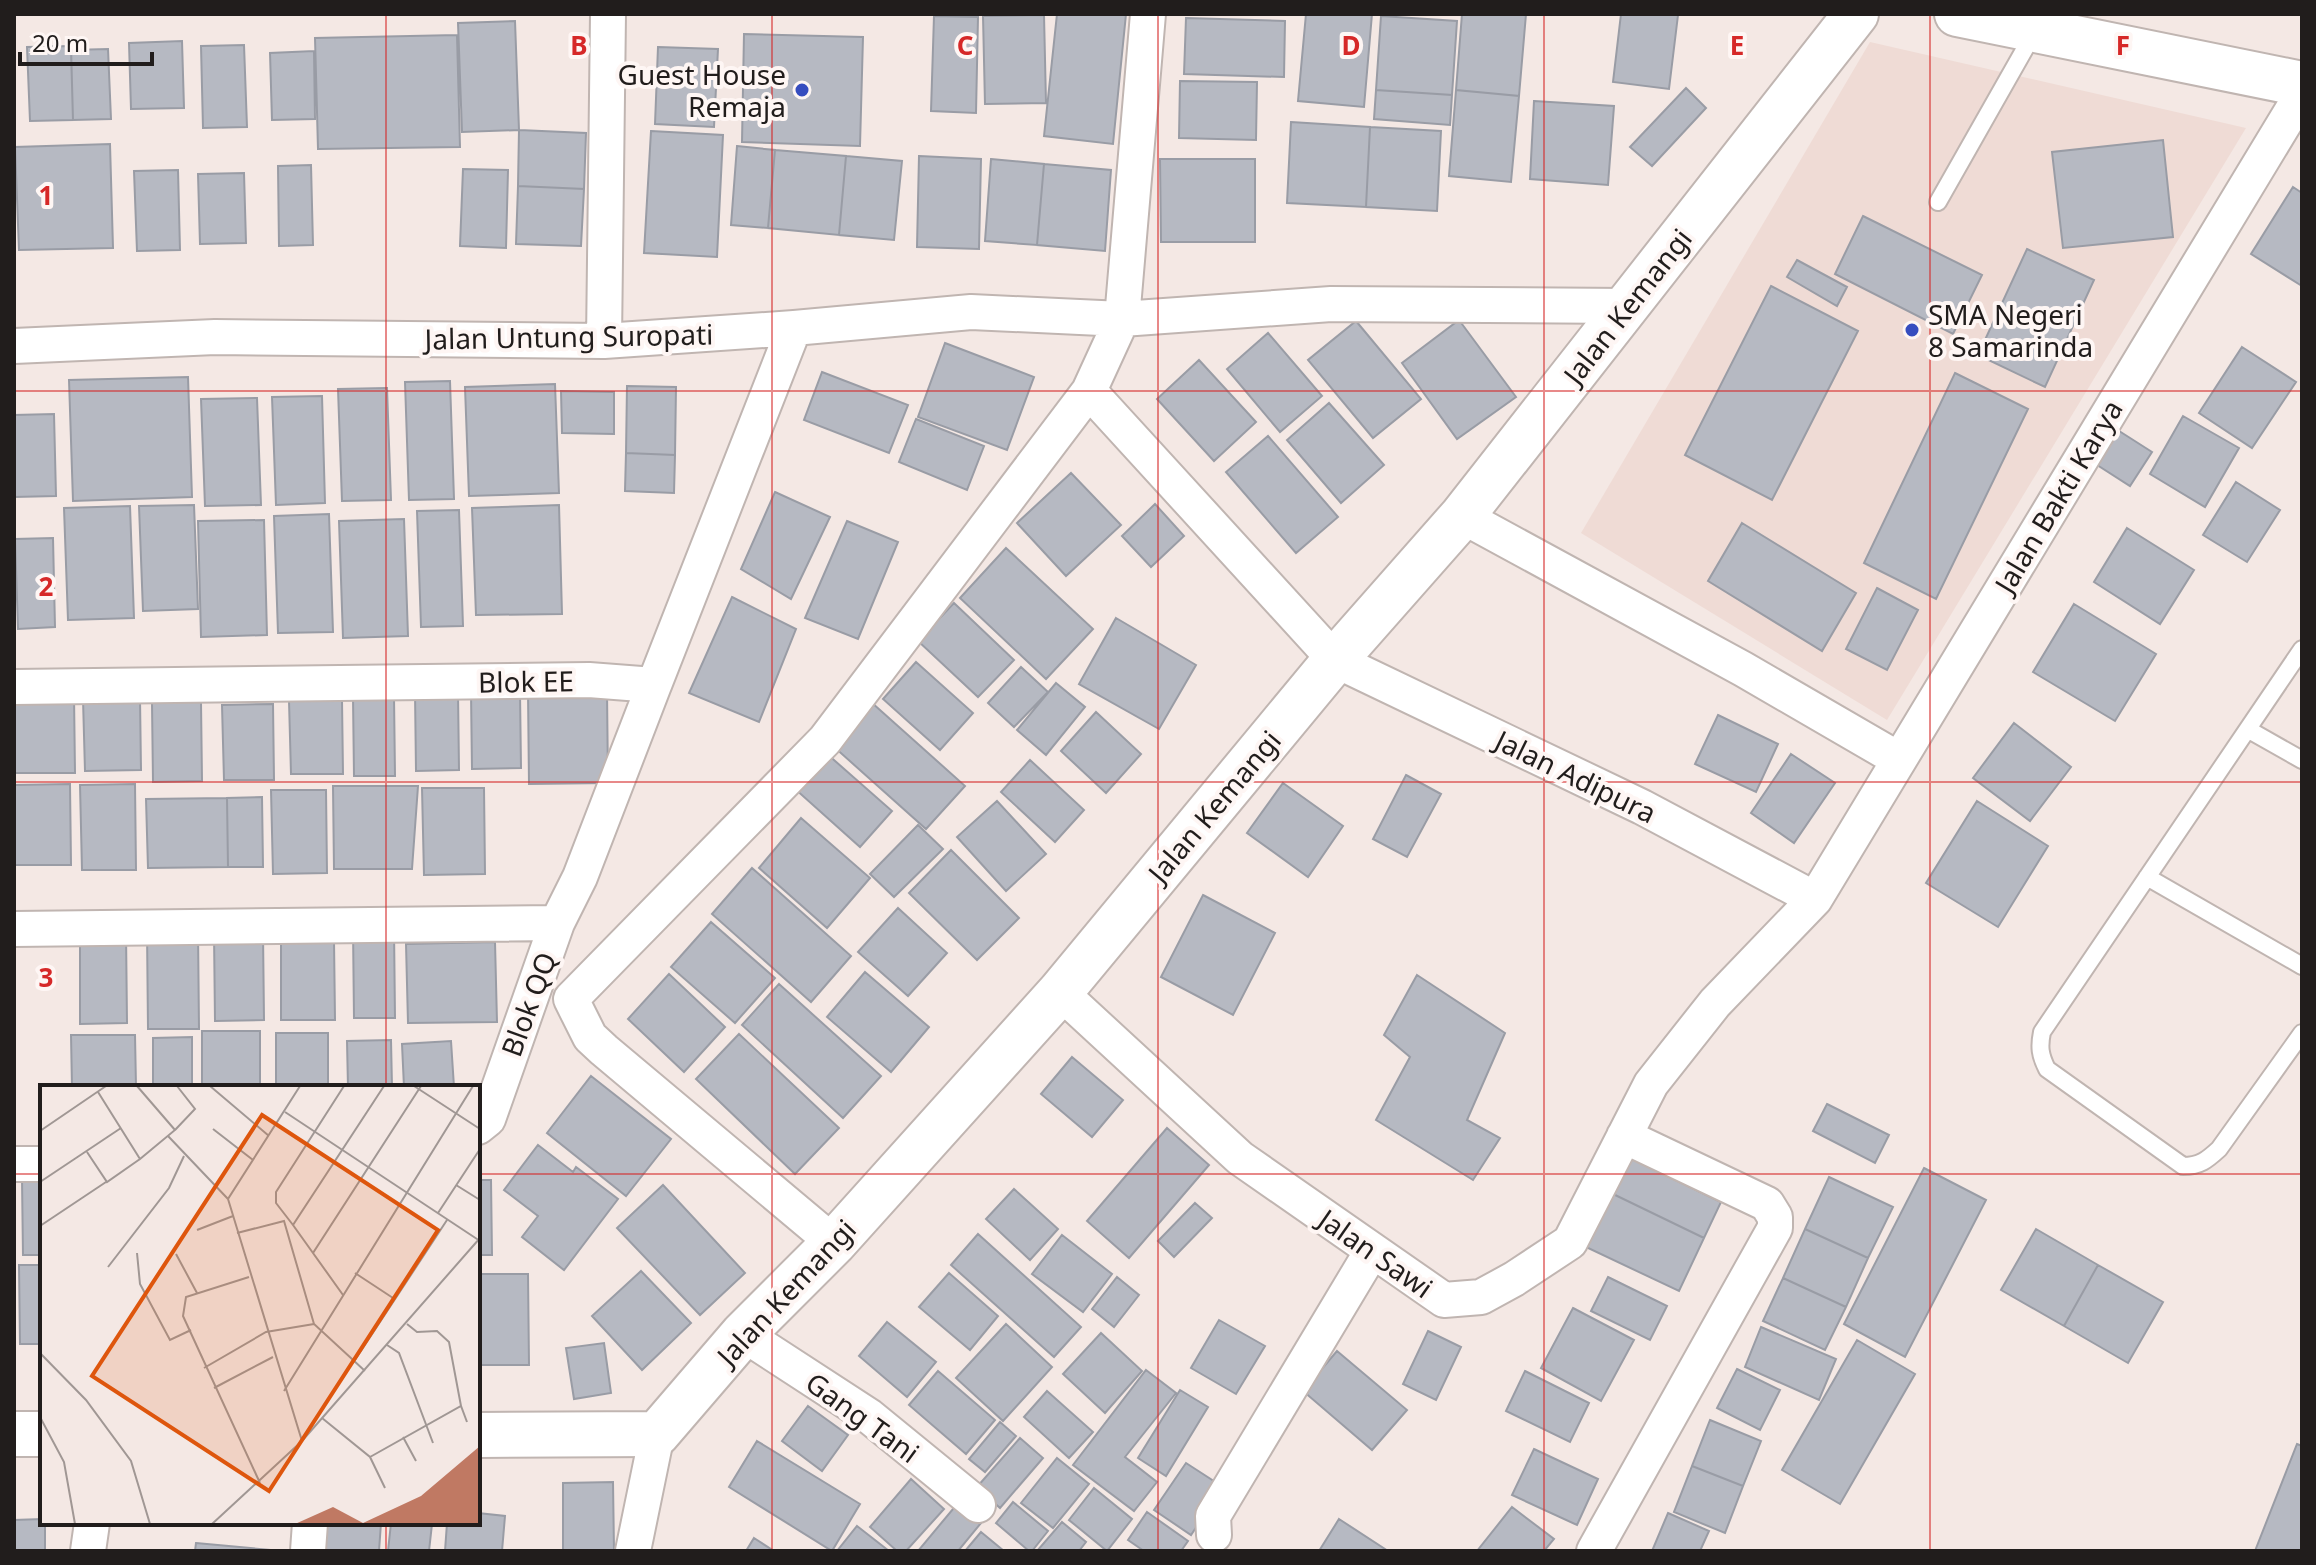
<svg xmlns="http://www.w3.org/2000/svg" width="2316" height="1565" font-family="'Noto Sans',sans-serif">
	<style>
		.built { fill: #efdbd5 }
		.building { fill: #b6b9c2; stroke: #999ca5; stroke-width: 2 }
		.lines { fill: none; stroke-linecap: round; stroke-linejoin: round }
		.lane-casing { stroke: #c0b5b1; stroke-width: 20 }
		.street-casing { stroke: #c0b5b1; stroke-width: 38 }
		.secondary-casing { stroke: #c0b5b1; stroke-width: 48 }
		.lane { stroke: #fff; stroke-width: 16 }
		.street { stroke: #fff; stroke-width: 34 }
		.secondary { stroke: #fff; stroke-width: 44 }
		.grid { fill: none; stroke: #d62828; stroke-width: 2; stroke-opacity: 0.55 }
		.poi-dot { fill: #364dbf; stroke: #fef6f4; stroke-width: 3 }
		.labels { text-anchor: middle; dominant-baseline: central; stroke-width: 8; stroke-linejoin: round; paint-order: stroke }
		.poi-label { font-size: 28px; fill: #211d1c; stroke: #fef6f4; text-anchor: end }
		.street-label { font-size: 28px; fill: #211d1c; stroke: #fef6f4 }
		.inset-road { fill: none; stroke: #a09794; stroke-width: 2 }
		.view { fill: #de560d; fill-opacity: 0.15; stroke: #de560d; stroke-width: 4 }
		.inset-edge { fill: none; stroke: #211d1c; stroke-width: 4 }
		.grid-label { font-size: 26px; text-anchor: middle; font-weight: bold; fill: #d62828; stroke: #fef6f4; stroke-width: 8; stroke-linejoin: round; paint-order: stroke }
	</style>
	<rect width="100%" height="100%" fill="#f4e8e4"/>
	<path class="built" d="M1870,42L2246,128L1887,720L1581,533Z"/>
	<path class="building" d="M1057,14H1126L1113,144L1044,136Z
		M1306,14H1372L1364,107L1298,101Z
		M1462,14H1526L1519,96L1456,90Z
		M1621,14L1678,15L1669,89L1613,82Z
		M1044,15L1046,103L985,104L983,16Z
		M934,16L978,17L976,113L931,111Z
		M1381,16L1457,21L1452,95L1376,90Z
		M1186,18L1285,21L1284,77L1184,74Z
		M515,21L519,130L462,132L458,23Z
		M744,34L863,37L860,146L742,142Z
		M457,35L460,147L318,149L315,38Z
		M182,41L184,108L131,109L129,43Z
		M244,45L247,127L203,128L201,46Z
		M71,46L73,120L30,121L27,47Z
		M658,47L718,49L714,127L655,124Z
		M108,49L111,119L73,120L71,50Z
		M314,51L315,119L272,120L270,53Z
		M1180,81L1257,82L1256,140L1179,138Z
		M1686,88L1706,108L1652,166L1630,147Z
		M1376,90L1452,95L1450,125L1374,119Z
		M1456,90L1519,96L1511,182L1449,176Z
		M1534,101L1614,106L1608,185L1530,179Z
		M1291,122L1370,127L1366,207L1287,203Z
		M1370,127L1441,131L1437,211L1366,207Z
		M519,130L586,133L584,189L518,186Z
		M651,131L723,135L717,257L644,253Z
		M2163,140L2173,237L2063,248L2052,152Z
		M110,144L113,248L19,250L15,147Z
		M737,146L775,150L768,228L731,225Z
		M775,150L846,156L839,235L768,228Z
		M846,156L902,161L894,240L839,235Z
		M919,156L981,159L979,249L917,247Z
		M991,159L1044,164L1037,245L985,241Z
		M1160,159H1255V242H1161Z
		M1044,164L1111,170L1105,251L1037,245Z
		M311,165L313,245L279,246L278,166Z
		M463,169L508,170L506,248L460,246Z
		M178,170L180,250L137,251L134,171Z
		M244,173L246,243L200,244L198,174Z
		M518,186L584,189L581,246L516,244Z
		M2293,187L2302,193V286L2251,254Z
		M1863,216L1982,275L1953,334L1835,274Z
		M2027,249L2094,280L2045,387L1978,355Z
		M1797,260L1847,287L1837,306L1787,277Z
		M1771,286L1858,331L1772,500L1685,455Z
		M1459,320L1516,397L1457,439L1402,363Z
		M1356,321L1421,399L1373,438L1308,360Z
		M1268,333L1322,396L1280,432L1227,369Z
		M945,343L1034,377L1007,450L918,417Z
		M2242,347L2296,382L2252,448L2199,413Z
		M1199,360L1256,422L1214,461L1157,399Z
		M822,372L908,405L889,453L804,420Z
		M1955,373L2028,409L1936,599L1864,563Z
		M188,377L192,497L73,501L69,380Z
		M450,381L454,499L409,500L405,382Z
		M555,384L559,493L469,496L465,387Z
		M627,386L676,387L675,455L626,453Z
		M387,388L391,500L342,501L338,389Z
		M561,391L614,392V434L562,433Z
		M322,396L325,503L276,505L272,397Z
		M257,398L261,505L205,506L201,399Z
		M1329,403L1384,465L1341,503L1287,440Z
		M54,414L56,496L14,497V415Z
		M2183,416L2239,448L2205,507L2150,474Z
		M916,419L984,446L967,490L899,462Z
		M2116,429L2152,452L2130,486L2094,463Z
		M1268,436L1338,517L1296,553L1226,472Z
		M626,453L675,455L674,493L625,491Z
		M1071,473L1121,525L1066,576L1017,523Z
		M2236,482L2280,510L2247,562L2203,535Z
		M775,492L830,517L791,599L741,569Z
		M1155,504L1184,536L1151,567L1122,536Z
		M194,505L198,609L143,611L139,506Z
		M559,505L562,614L476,615L472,508Z
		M130,506L134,618L68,620L64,508Z
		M459,510L463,626L421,627L417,511Z
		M329,514L333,632L278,633L274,516Z
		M404,519L408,636L343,638L339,521Z
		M264,520L267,635L201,637L198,521Z
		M847,521L898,542L858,639L805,618Z
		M1742,523L1856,593L1822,651L1708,581Z
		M2127,528L2194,570L2160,624L2094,582Z
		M53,538L55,627L18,629L15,539Z
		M1006,548L1093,629L1046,679L960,598Z
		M1877,588L1918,610L1887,670L1846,649Z
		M732,597L796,629L759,722L689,693Z
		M954,603L1014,660L978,697L918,641Z
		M2074,604L2156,654L2115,721L2033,672Z
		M1116,618L1196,665L1159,729L1079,684Z
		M916,662L973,713L940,750L883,699Z
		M1021,667L1048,692L1014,727L988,703Z
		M1056,683L1085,707L1046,755L1017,730Z
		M528,691H607L608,783L529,784Z
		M415,692H458L459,770L416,771Z
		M471,692H520L521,768L472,769Z
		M74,695L75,773H14V696Z
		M394,696L395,776H354L353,697Z
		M140,698L141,770L85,771L83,699Z
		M342,700L343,774H291L289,701Z
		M201,702L202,781L153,782L152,703Z
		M871,702L965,786L926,829L833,746Z
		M273,704L274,780H224L222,705Z
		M1096,712L1141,754L1106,793L1061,751Z
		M1718,715L1778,744L1756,792L1695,764Z
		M2014,723L2071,767L2030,821L1973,778Z
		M826,753L892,811L860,847L794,788Z
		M1791,754L1835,783L1794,843L1751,813Z
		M1030,760L1084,810L1055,842L1001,792Z
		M1406,775L1441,794L1407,857L1373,839Z
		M1283,783L1343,826L1308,877L1247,833Z
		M70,784L71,865H14V785Z
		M135,784L136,870H82L80,785Z
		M333,786H418L412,869H334Z
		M422,788H484L485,874L424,875Z
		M271,790H326L327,873L273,874Z
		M262,797L263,867H228L227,798Z
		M227,798L228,867L148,868L146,799Z
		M997,801L1046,854L1006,891L957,837Z
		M1977,801L2048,846L1998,927L1926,883Z
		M801,818L870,878L827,928L759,868Z
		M918,825L943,849L894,897L870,874Z
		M951,850L1019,918L977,960L909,893Z
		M752,868L851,956L811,1002L712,914Z
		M1203,895L1275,933L1233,1015L1161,977Z
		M898,908L947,953L908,996L858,952Z
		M711,922L775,978L735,1023L671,967Z
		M353,928H394L395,1018H354Z
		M147,930H198L199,1029H148Z
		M80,931L126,932L127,1023L80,1024Z
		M214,933H263L264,1020L215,1021Z
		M281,940H334L335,1020H281Z
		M495,942L497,1022L408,1023L406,944Z
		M865,972L929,1027L891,1072L827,1017Z
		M669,974L725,1027L684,1072L628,1019Z
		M1417,975L1505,1033L1467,1120L1500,1138L1473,1180L1376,1120L1410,1057L1384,1035Z
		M779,984L881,1076L843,1118L742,1025Z
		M202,1031H260V1087H202Z
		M276,1033H328V1087H276Z
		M739,1034L839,1128L795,1174L696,1079Z
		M71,1035H135L136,1087H72Z
		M192,1037V1087H153V1038Z
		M391,1040L392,1087H348L347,1041Z
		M451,1041L454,1087H404L402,1044Z
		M1072,1057L1123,1100L1092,1137L1041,1094Z
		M591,1076L671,1139L626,1196L547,1133Z
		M1827,1104L1889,1135L1875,1163L1813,1131Z
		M1167,1128L1209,1165L1129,1258L1087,1221Z
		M538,1145L573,1172L576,1167L618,1199L564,1270L522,1237L538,1216L504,1190Z
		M1628,1157L1721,1202L1704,1238L1611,1193Z
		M1924,1168L1986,1200L1905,1357L1844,1324Z
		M1829,1177L1893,1207L1868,1258L1805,1229Z
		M22,1179H42V1255H23Z
		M478,1180H491L492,1255H478Z
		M663,1185L745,1273L700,1315L617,1228Z
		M1014,1189L1058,1229L1030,1260L986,1219Z
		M1611,1193L1704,1238L1679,1291L1586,1247Z
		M1195,1203L1212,1218L1174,1257L1158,1241Z
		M1805,1229L1868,1258L1846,1307L1783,1278Z
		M2036,1229L2098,1265L2064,1326L2001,1290Z
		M978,1234L1081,1327L1054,1357L951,1265Z
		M1062,1235L1112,1274L1083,1312L1032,1274Z
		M19,1265H42V1344H20Z
		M2098,1265L2163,1302L2128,1363L2064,1326Z
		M641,1271L691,1323L642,1370L592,1316Z
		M949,1273L998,1316L970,1350L919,1307Z
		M478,1274H528L529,1365H478Z
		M1117,1277L1139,1295L1114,1327L1092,1309Z
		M1608,1277L1667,1306L1650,1340L1591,1311Z
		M1783,1278L1846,1307L1825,1350L1763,1321Z
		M1573,1308L1634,1340L1601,1401L1541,1368Z
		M1219,1320L1265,1346L1236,1394L1191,1368Z
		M887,1322L936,1362L907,1397L859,1356Z
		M1006,1324L1052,1367L1003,1421L956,1378Z
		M1761,1327L1836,1359L1819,1400L1745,1367Z
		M1428,1331L1461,1347L1436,1400L1403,1384Z
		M1101,1333L1142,1371L1105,1413L1063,1374Z
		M1857,1340L1915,1374L1840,1504L1782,1470Z
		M604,1343L611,1393L574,1399L566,1348Z
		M1337,1351L1407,1410L1372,1450L1303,1391Z
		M1737,1369L1780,1390L1760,1430L1717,1408Z
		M1146,1370L1176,1393L1125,1457L1157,1482L1134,1511L1073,1465Z
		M938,1371L995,1420L966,1454L909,1405Z
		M1525,1371L1589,1403L1570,1442L1506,1411Z
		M1180,1390L1208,1407L1166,1476L1138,1458Z
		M1047,1391L1093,1432L1069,1458L1024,1417Z
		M808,1406L848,1435L822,1471L782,1441Z
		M1710,1420L1761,1441L1743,1486L1692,1466Z
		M1000,1422L1016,1436L985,1472L969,1459Z
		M1020,1438L1043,1458L1000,1508L977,1487Z
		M757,1441L860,1504L832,1551L729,1487Z
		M2297,1444L2302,1446V1551H2255Z
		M1534,1449L1598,1479L1577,1525L1512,1495Z
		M1057,1458L1089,1484L1053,1528L1021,1503Z
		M1186,1463L1223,1487L1191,1535L1154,1510Z
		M1692,1466L1743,1486L1725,1533L1674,1512Z
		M911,1479L944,1509L906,1551H897L870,1527Z
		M613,1482L614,1551H563V1483Z
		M1094,1488L1132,1519L1107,1551L1069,1520Z
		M1013,1502L1048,1531L1032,1551H1029L996,1523Z
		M958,1503L981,1523L958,1551H918Z
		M1512,1507L1554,1539L1544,1551H1477Z
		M1147,1512L1188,1541L1181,1551H1144L1128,1540Z
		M478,1513L505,1516L502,1551H445L447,1523H478Z
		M1668,1513L1709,1531L1700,1551H1652Z
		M42,1519V1523H45V1551H14V1520Z
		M1339,1519L1388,1551H1319Z
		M1062,1522L1086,1542L1079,1551H1037Z
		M322,1523H381L379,1551H320Z
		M391,1523L432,1524L429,1551H388Z
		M857,1526L889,1551H837Z
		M981,1532L1004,1551H965Z
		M754,1538L774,1551H746Z
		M196,1543L282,1551H195Z"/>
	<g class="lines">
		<defs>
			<path id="lane" d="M1938,202L2035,31
				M2302,649L2042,1032C2039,1047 2040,1055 2047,1069L2183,1166C2200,1166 2207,1160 2219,1149L2302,1033
				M2249,730L2302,760
				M2147,877L2302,966"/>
			<path id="street" d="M604,341L608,14
				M14,346L215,337L604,341L794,328L971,312L1122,319L1331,304L1628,306
				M1089,391L1335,660L1642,807L1815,899
				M1462,516L1743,669L1898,759
				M14,687L589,680L654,685L794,328
				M14,929L557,923L580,877L654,685
				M1060,992L1240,1158L1444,1300L1481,1297L1514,1279L1570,1242L1651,1084L1715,1003L1815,899L2302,94
				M478,1127L488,1119L557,923
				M14,1164H42
				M834,1243L604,1050L590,1037L571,999L825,740L1089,391L1122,319L1148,14
				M743,1334L869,1416L978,1505
				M1214,1535L1213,1516L1372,1251
				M88,1551L92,1523
				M308,1551L310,1523
				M633,1551L657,1434
				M1594,1551L1775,1228V1217L1767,1204L1624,1136"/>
			<path id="secondary" d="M1957,14L2302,84
				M14,1434H42
				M478,1435L657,1434L743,1334L834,1243L1060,992L1335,660L1462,516L1856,14"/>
		</defs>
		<use href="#lane" class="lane-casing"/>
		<use href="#street" class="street-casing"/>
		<use href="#secondary" class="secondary-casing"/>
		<use href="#lane" class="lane"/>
		<use href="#street" class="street"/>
		<use href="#secondary" class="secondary"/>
	</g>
	<path class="grid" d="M386,14V1087M772,14V1551M1158,14V1551M1544,14V1551M1930,14V1551M14,391H2302M14,782H2302M14,1174H42M478,1174H2302M386,1523V1551"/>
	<g class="poi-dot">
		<circle cx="802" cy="90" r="8"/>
		<circle cx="1912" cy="330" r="8"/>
	</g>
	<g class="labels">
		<g class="poi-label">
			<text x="786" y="74">Guest House<tspan x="786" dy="32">Remaja</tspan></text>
			<text x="1928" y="314" text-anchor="start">SMA Negeri<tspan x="1928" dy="32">8 Samarinda</tspan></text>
		</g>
		<g class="street-label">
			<text transform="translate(1627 306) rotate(-52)">Jalan Kemangi</text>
			<text transform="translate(569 336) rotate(-1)">Jalan Untung Suropati</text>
			<text transform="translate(2058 496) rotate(-59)">Jalan Bakti Karya</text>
			<text transform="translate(526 681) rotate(-1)">Blok EE</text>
			<text transform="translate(1576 776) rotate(26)">Jalan Adipura</text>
			<text transform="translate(1214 806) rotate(-50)">Jalan Kemangi</text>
			<text transform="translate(528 1004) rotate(-70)">Blok QQ</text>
			<text transform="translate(1376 1253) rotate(35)">Jalan Sawi</text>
			<text transform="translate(786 1292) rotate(-47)">Jalan Kemangi</text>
			<text transform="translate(863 1417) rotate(36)">Gang Tani</text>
		</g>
	</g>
	<g transform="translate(40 1085)">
		<rect width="440" height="440" fill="#f4e8e4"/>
		<path d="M440,361V439H255L293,422L323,438L381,411Z" fill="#c07963"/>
		<path class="inset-road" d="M170,1L229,51M260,1L188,114L262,356M374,1L440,44M58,7L100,74L135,45L97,1M245,27L440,156M173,44L213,75M135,45L155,24L137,1M0,46L66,1M128,51L188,114M47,67L67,97L100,74M0,97L81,43M416,100L440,115M398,128L440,64M253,140L236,118V107L304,1M0,141L66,97M157,145L193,131M197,148L244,136L274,239L325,286M97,168L100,199L130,255L151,245M273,168L253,140L344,1M136,169L157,208M68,182L129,103L144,71M315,188L353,213M209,192L146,212L143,231L220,398M303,210L273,168L381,1M367,239L377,247L397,246L409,257L421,321M347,260L359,268L393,358M0,268L46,315L91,376L110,439M315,275L407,135M164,283L226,247L274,239M174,303L233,272M244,306L433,1M0,332L24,377L35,439M282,333L330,372L345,403M363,352L376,376M330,372L421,321L427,337M172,439L262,356L440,153"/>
		<path class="view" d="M222,30L398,145L229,406L52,291Z"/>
		<rect width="440" height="440" class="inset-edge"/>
	</g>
	<g class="grid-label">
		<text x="579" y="55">B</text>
		<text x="965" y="55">C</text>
		<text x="1351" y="55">D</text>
		<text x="1737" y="55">E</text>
		<text x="2123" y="55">F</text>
		<text x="46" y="205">1</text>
		<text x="46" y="596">2</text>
		<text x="46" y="987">3</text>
	</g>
	<rect width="2316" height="1565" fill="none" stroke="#211d1c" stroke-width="32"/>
	<path d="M20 52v12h132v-12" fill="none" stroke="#211d1c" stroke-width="4"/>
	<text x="32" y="52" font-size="24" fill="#211d1c" stroke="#fef6f4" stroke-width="6" paint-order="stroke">20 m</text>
</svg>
